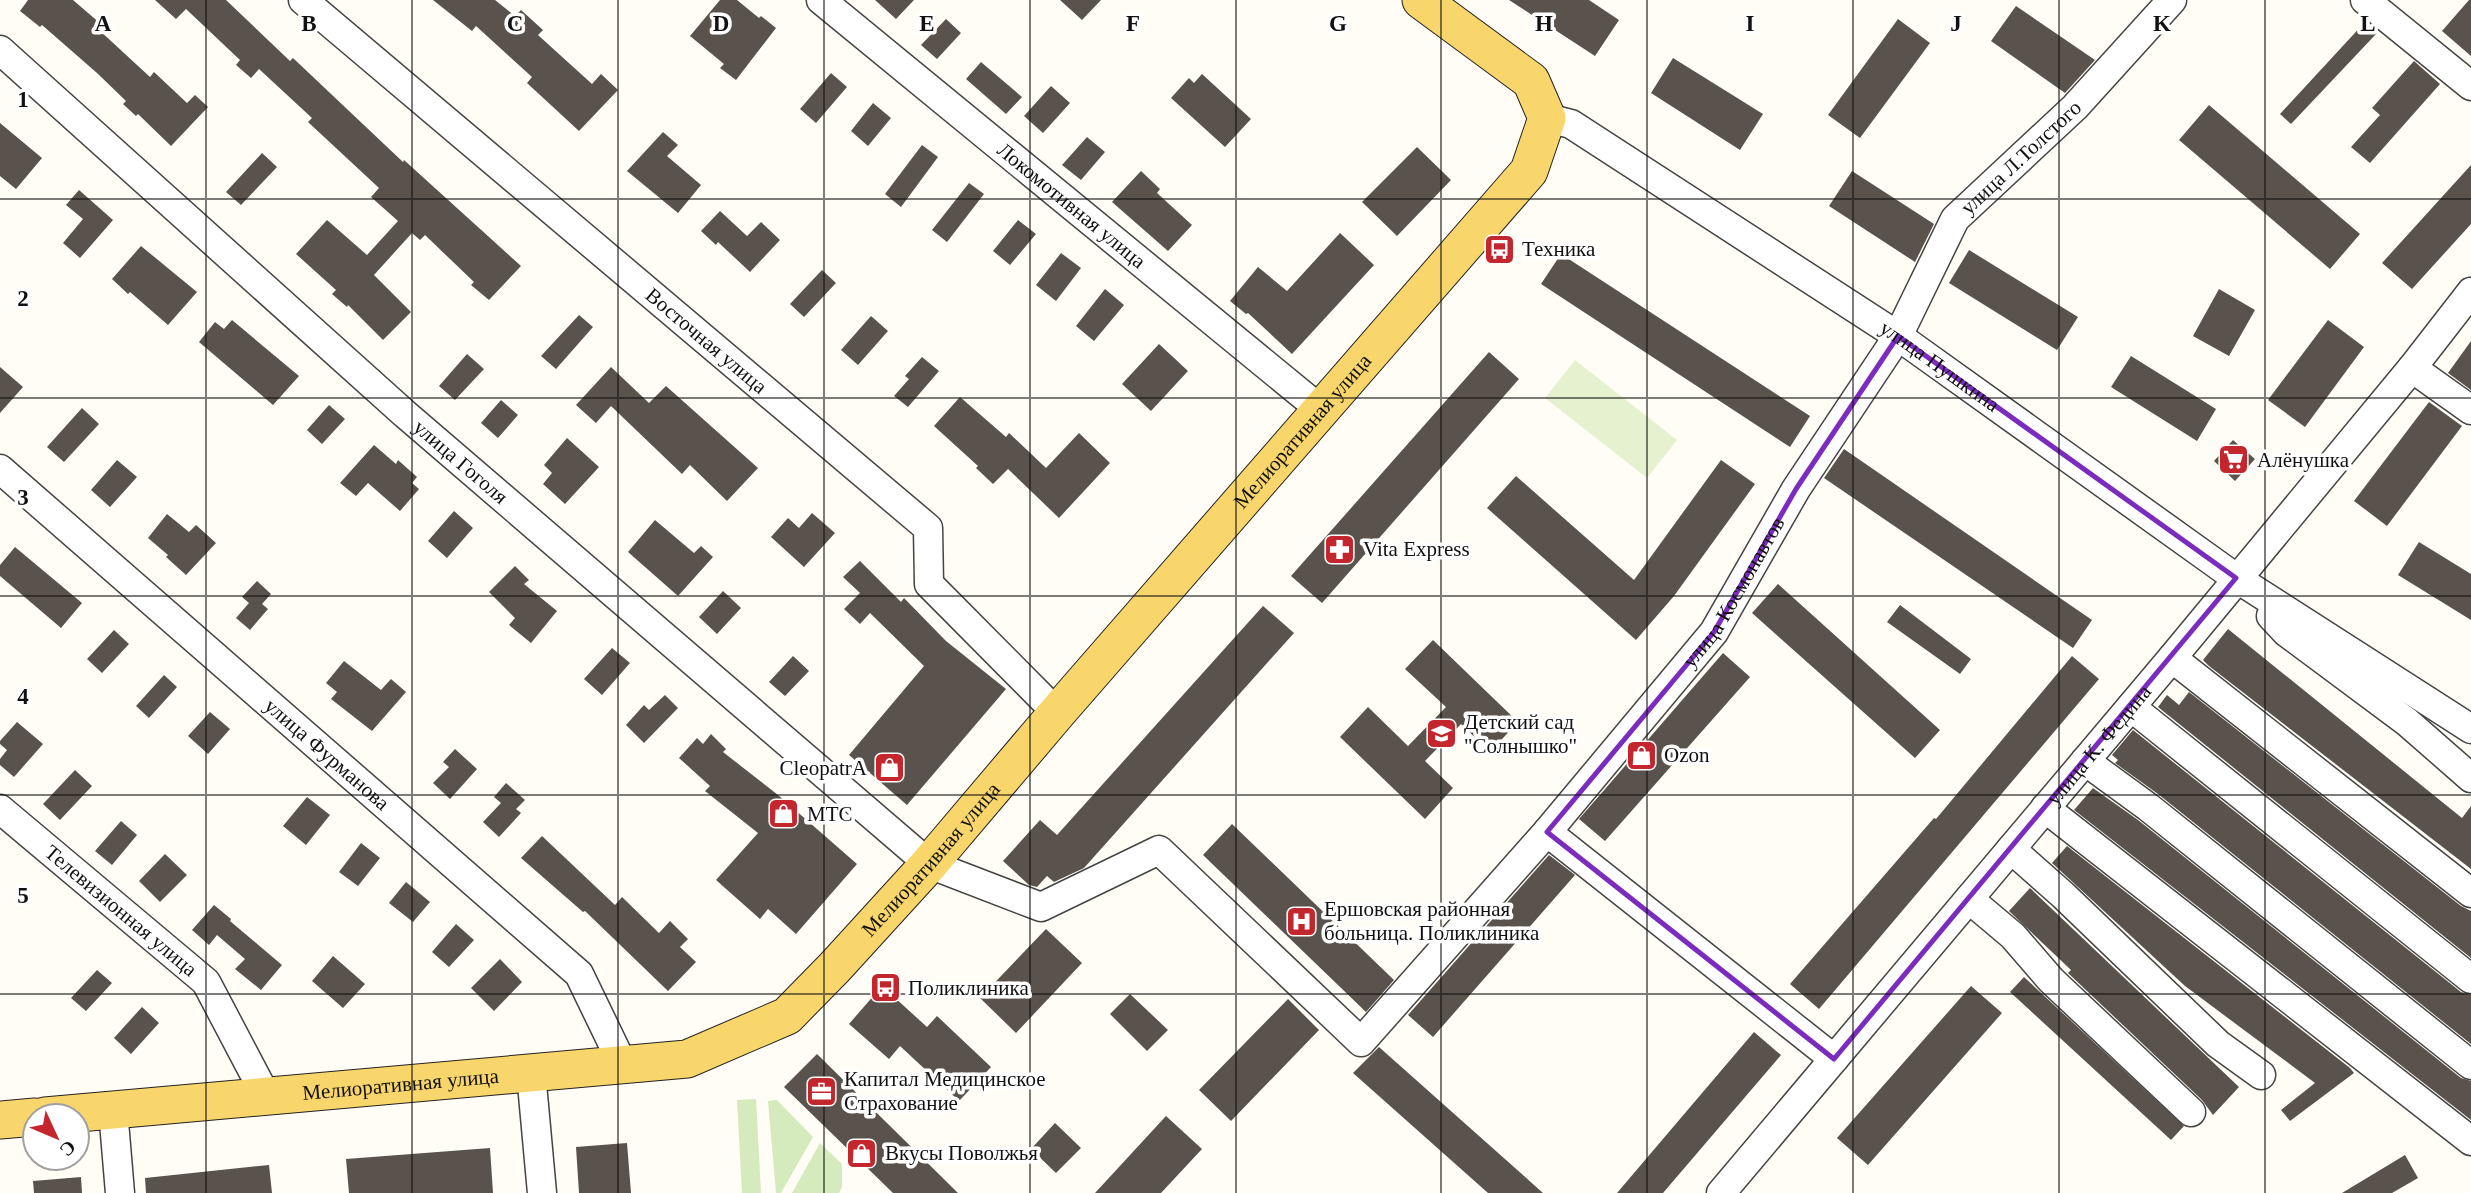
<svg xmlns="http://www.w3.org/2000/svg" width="2471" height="1193" font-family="'Times New Roman',serif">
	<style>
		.green { fill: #d5ebbd }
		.pitch { fill: #e6f2cf }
		.building { fill: #5a524d }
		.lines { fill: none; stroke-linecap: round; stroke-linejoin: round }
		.minor-casing { stroke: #444; stroke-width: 31 }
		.major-casing { stroke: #222; stroke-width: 39 }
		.minor { stroke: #fff; stroke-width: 28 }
		.major { stroke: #f9d66b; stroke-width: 37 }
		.marked { fill: none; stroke: #7b2cbf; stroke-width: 5; stroke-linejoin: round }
		.grid { fill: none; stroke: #111; stroke-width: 2; stroke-opacity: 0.55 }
		.labels { text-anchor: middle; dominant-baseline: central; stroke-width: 7; stroke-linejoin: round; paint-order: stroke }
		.street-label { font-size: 21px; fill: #111; stroke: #fff }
		.poi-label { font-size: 21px; fill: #111; stroke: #fff; text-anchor: start }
		.grid-label { font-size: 23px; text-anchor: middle; font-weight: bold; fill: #111; stroke: #fff; stroke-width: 7; stroke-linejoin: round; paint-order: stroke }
	</style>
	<rect width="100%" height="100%" fill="#fffdf5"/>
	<path class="green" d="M756,1099L761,1193H742L737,1100Z
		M777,1100L813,1137L781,1193H776L768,1101Z
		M820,1143L842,1164V1187L839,1193H792Z"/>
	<path class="pitch" d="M1575,360L1677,440L1647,478L1545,398Z"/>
	<path class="building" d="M28,0H73L102,25L98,29L150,77L154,72L187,103L195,95L208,107L171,146L138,114L136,116L123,104L126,101L97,73L42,25L40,27L20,11Z
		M155,0H226L290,61L293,58L403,162L404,160L521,266L489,300L471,285L474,282L425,235L420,240L412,233L374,275L411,312L383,340L348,305L347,307L332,294L336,290L296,254L327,220L367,255L398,221L371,197L379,188L308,122L312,118L259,69L251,78L236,65L240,60L186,9L176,19Z
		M433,0H495L515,16L521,10L543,30L538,35L592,84L601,74L618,90L579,131L527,83L532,77L476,26L472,31Z
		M720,0H737L759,18L761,16L776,28L736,80L720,68L724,64L690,36Z
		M875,0H914L896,19Z
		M1060,0H1101L1082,20Z
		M1509,0H1589L1619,20L1595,56Z
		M2469,0H2471V56L2442,31Z
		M2016,6L2095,60L2065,93L1991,41Z
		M946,19L961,33L937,59L921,45Z
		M1898,19L1930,43L1860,138L1828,115Z
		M2365,22L2377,33L2291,124L2280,114Z
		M1673,58L1763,114L1740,150L1651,93Z
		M2414,61L2440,84L2370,163L2351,147L2380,115L2372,108Z
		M981,62L1022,97L1006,114L966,79Z
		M831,73L847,87L816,123L800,109Z
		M1202,74L1251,119L1225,147L1171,98L1189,78L1194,83Z
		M1051,86L1070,103L1043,133L1024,116Z
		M873,103L891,118L868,146L851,131Z
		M2209,105L2360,234L2330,269L2179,140Z
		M0,123L42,158L16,189L0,176Z
		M663,132L678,145L667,156L701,185L678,213L627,171Z
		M1087,137L1105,152L1081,180L1062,165Z
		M922,145L938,157L901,207L885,194Z
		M1417,147L1451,180L1397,236L1362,202Z
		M262,153L277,167L241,205L226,192Z
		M2471,165V224L2412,289L2382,263Z
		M1141,171L1160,189L1157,193L1192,225L1168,251L1112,202Z
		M1852,171L1934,224L1915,262L1829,206Z
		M969,183L984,194L947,242L932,230Z
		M79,190L113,220L80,258L63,243L83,219L66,205Z
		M720,211L747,236L761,222L780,240L750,272L718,242L716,245L701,231Z
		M1018,220L1036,234L1010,265L993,251Z
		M1340,233L1374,265L1292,354L1248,313L1246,314L1230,301L1258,267L1287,291Z
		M141,246L197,292L168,325L130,292L128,294L112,279Z
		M1969,250L2078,317L2057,350L1949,283Z
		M1061,253L1081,268L1056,301L1036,285Z
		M1561,254L1810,416L1790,447L1541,284Z
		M822,270L836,283L804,317L790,304Z
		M1105,289L1124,305L1094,341L1076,326Z
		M2219,289L2255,310L2229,356L2193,336Z
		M579,315L593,327L556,369L541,356Z
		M871,316L888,331L858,365L841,350Z
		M232,320L299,376L273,405L199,342L215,322L224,329Z
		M2328,320L2364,347L2305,427L2268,400Z
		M2471,341V390L2448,373Z
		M1159,344L1188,371L1151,411L1122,384Z
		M1489,352L1519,379L1322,603L1291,576Z
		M467,354L484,369L455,400L439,386Z
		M2131,356L2216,409L2197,441L2111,387Z
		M922,357L939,371L908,407L894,396L909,379L905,376Z
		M0,367L23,387L0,413Z
		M611,367L649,403L666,386L758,468L727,501L690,465L682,474L611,406L596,423L576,405Z
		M960,397L1006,437L1009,433L1046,468L1079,433L1110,463L1059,518L1008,469L993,484L976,468L978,466L934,426Z
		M501,400L518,415L498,438L481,423Z
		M2429,402L2462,426L2387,526L2354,501Z
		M329,405L345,419L322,444L307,430Z
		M82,408L99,424L64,462L47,447Z
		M567,438L599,467L565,504L543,484L552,473L544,465Z
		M2233,440L2255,459L2235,481L2214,461Z
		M374,445L396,464L398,460L417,477L412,483L419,489L400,511L368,483L356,496L340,483Z
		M1844,449L2092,620L2073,648L1824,478Z
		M117,460L137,477L110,507L91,490Z
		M1721,460L1755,484L1674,596L1636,640L1487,508L1516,476L1634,580Z
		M454,511L473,528L447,558L428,541Z
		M812,513L835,533L804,567L771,537L788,518L799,528Z
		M167,514L189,532L196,525L216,543L186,575L166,557L168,555L148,538Z
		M655,520L694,553L701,546L713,557L678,596L628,552Z
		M2419,542L2471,574V620L2398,575Z
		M15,547L82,603L61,628L0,576V565Z
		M860,561L901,602L904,598L946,641L1006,689L907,805L849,755L924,666L870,613L860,624L844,609L860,593L843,577Z
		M515,566L529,580L524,584L557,611L531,643L509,625L515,618L489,592Z
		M257,581L271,594L262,604L268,609L250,630L236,618L249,603L242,597Z
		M1778,584L1940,730L1915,758L1752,613Z
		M723,591L741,608L717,634L699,617Z
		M1900,605L1971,659L1960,674L1887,622Z
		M1263,606L1294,633L1084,868L1054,882L1047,876L1037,887L1029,885L1003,861L1040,820L1057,835Z
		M2228,629L2462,818L2471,806V869L2209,666L2203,660Z
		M114,630L129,644L102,673L87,659Z
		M1433,640L1518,722L1490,752L1461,724L1425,761L1453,788L1425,819L1340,737L1368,707L1408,746L1446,707L1405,669Z
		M612,648L630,663L602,695L584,679Z
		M1723,653L1750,677L1605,841L1579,819Z
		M793,656L809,671L785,696L769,682Z
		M2072,656L2099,679L1819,1009L1790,984L1934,818L1936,819Z
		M344,661L381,690L391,679L406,692L372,731L331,699L337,692L326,683Z
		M164,675L177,687L149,718L136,706Z
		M2189,692L2461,906L2471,911V958L2158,707L2167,695L2179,705Z
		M665,695L678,708L644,743L626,725L644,705L649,710Z
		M210,712L230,729L208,754L188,736Z
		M17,722L43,744L14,777L0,765V759L7,750L0,744V741Z
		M2133,730L2461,992L2471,995V1044L2158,794L2115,763L2118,760L2112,755Z
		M711,734L726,749L723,752L778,795L857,864L796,934L768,909L760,919L716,880L758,833L705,791L710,786L679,758L697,738L703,744Z
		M455,749L477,769L450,799L433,783L449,767L443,762Z
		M75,770L92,786L60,820L43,804Z
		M506,783L525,800L516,809L521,813L499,837L483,822L501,803L494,797Z
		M2093,788L2138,820L2461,1078L2471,1081V1120L2074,810Z
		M307,797L330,815L306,845L283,826Z
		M121,821L137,835L112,865L95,851Z
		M1232,824L1394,980L1366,1012L1203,855Z
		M542,836L615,905L622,897L659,933L670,921L688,939L680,947L696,962L668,991L585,911L583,912L521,858Z
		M361,843L380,858L358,886L339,872Z
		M2067,846L2350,1068L2354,1073L2290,1121L2281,1110L2315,1083L2185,986L2052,863Z
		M165,854L187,875L160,902L139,881Z
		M1549,855L1575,875L1433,1037L1408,1015Z
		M406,882L430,902L413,922L389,903Z
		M2030,888L2239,1087L2213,1115L2202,1100L2068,973L2071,970L2009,911Z
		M214,905L231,919L230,921L282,965L261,990L235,969L245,959L217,935L209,945L192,930Z
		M456,924L474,940L449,967L432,952Z
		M1046,929L1082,963L1016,1033L980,998Z
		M333,956L365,984L343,1008L312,981Z
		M500,959L522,982L494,1011L471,988Z
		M97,970L112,983L86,1011L71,998Z
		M2024,977L2184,1126L2171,1140L2010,992Z
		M882,986L927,1027L937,1016L991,1067L959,1101L900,1046L889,1059L849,1024Z
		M1971,986L2002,1013L1868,1165L1837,1138Z
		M1130,994L1168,1030L1147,1051L1110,1014Z
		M1288,999L1319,1030L1231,1121L1199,1090Z
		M142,1007L159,1023L131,1054L114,1038Z
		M1754,1032L1781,1055L1663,1193H1617Z
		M1379,1047L1543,1193H1488L1353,1073Z
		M817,1054L958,1193H893L784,1087Z
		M1166,1116L1202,1149L1161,1193H1095Z
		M1055,1123L1081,1148L1056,1173L1031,1149Z
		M627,1143L631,1193H579L576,1147Z
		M490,1148L493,1193H349L346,1159Z
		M2405,1155L2418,1178L2392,1193H2342Z
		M269,1165L272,1193H146L145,1178Z
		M81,1177L82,1193H34L33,1181Z"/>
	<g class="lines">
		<defs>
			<g id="minor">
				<path id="s1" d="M303,0L928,528L929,584L1057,713"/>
				<path id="s2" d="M821,0L1321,410"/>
				<path d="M2365,0L2471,86"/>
				<path id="s3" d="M0,50L405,414L929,864L1041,907L1159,850L1361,1042L1547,832L1714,632L1796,489L1898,336L1955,219L2075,107L2172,0"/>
				<path id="s4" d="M1547,118L1571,124L1898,336L2236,578L2471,729"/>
				<path d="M2412,368L2471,410"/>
				<path id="s5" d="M0,469L579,974L623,1065"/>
				<path d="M2271,616L2286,632L2407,722L2471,778"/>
				<path d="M2172,658L2471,893"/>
				<path d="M2131,707L2471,979"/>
				<path d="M2085,761L2148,807L2471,1065"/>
				<path d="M2045,808L2471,1141"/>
				<path id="s6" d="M0,809L206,982L266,1096"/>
				<path d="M1547,832L1834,1059"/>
				<path d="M2011,849L2063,895L2218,1044L2261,1075"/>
				<path d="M1969,899L2013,936L2051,980L2191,1112"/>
				<path d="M531,1073L542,1193"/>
				<path d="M113,1110L120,1193"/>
				<path id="s7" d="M1721,1193L2172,658L2412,368L2471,292"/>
			</g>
			<g id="major">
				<path id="s8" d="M45,1116L687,1059L787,1016L835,967L929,864L1057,713L1529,171L1547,118L1531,81L1421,0"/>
				<path d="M0,1120L35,1117"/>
			</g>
		</defs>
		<use href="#minor" class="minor-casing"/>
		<use href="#major" class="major-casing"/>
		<use href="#minor" class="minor"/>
		<use href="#major" class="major"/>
	</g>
	<path class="marked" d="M1898,336L2236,578L1834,1059L1547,832L1714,632L1796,489Z"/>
	<path class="grid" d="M206,0V1193M412,0V1193M618,0V1193M824,0V1193M1030,0V1193M1236,0V1193M1441,0V1193M1647,0V1193M1853,0V1193M2059,0V1193M2265,0V1193M0,199H2471M0,398H2471M0,596H2471M0,795H2471M0,994H2471"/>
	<defs>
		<symbol id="bus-square" viewBox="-11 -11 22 22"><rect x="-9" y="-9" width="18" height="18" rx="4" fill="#c4262e" stroke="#fff"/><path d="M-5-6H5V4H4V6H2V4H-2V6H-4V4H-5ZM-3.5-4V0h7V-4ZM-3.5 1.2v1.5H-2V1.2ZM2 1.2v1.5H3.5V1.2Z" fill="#fff"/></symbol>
		<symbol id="supermarket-square" viewBox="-11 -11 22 22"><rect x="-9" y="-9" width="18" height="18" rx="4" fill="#c4262e" stroke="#fff"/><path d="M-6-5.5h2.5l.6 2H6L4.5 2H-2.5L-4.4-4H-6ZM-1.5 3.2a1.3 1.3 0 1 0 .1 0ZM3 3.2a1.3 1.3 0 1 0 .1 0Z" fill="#fff"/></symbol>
		<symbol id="pharmacy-square" viewBox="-11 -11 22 22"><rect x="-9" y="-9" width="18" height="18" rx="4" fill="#c4262e" stroke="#fff"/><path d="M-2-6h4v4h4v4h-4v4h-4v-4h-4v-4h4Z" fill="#fff"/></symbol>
		<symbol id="school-square" viewBox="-11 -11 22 22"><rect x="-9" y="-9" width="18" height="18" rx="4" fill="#c4262e" stroke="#fff"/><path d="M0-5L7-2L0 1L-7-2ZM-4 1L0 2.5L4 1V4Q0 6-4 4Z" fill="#fff"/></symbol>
		<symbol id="shop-square" viewBox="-11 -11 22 22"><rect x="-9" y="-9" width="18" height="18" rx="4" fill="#c4262e" stroke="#fff"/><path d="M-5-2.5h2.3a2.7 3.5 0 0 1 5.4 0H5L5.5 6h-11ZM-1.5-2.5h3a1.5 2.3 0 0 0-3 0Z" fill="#fff"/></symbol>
		<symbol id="hospital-square" viewBox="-11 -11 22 22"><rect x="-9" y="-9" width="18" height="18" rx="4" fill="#c4262e" stroke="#fff"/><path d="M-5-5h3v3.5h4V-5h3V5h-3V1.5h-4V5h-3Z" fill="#fff"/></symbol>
		<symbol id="office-square" viewBox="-11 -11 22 22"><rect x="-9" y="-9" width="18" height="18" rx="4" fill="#c4262e" stroke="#fff"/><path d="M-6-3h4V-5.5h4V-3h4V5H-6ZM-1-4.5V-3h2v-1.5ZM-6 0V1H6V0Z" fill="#fff"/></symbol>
	</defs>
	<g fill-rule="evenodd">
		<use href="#bus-square" x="1482" y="232" width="35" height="35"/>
		<use href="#supermarket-square" x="2216" y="442" width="35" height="35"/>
		<use href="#pharmacy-square" x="1322" y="532" width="35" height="35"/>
		<use href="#school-square" x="1424" y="716" width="35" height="35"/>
		<use href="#shop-square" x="1624" y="738" width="35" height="35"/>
		<use href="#shop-square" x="872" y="750" width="35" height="35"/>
		<use href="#shop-square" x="766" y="796" width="35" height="35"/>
		<use href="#hospital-square" x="1284" y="904" width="35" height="35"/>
		<use href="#bus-square" x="868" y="970" width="35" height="35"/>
		<use href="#office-square" x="804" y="1074" width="35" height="35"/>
		<use href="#shop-square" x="844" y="1136" width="35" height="35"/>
	</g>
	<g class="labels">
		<g class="street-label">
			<text stroke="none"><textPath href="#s3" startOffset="2875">улица Л.Толстого</textPath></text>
			<text stroke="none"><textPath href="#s2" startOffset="324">Локомотивная улица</textPath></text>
			<text stroke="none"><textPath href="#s1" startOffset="528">Восточная улица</textPath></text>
			<text stroke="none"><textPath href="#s4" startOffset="466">улица Пушкина</textPath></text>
			<text stroke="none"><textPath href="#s8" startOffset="1533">Мелиоративная улица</textPath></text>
			<text stroke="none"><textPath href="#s3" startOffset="618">улица Гоголя</textPath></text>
			<text stroke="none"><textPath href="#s3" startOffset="2350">улица Космонавтов</textPath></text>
			<text stroke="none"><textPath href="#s7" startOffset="586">улица К. Федина</textPath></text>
			<text stroke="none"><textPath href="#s5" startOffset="434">улица Фурманова</textPath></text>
			<text stroke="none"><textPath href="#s8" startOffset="966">Мелиоративная улица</textPath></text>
			<text stroke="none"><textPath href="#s6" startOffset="158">Телевизионная улица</textPath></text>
			<text stroke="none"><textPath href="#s8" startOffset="357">Мелиоративная улица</textPath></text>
		</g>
		<g class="poi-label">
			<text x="1522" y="249">Техника</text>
			<text x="2257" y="460">Алёнушка</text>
			<text x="1363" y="549">Vita Express</text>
			<text x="1464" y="722">Детский сад<tspan x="1464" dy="24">"Солнышко"</tspan></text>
			<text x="1664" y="755">Ozon</text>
			<text x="867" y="768" text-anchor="end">CleopatrA</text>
			<text x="807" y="814">МТС</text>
			<text x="1324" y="909">Ершовская районная<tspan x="1324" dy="24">больница. Поликлиника</tspan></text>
			<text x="908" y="988">Поликлиника</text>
			<text x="844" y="1079">Капитал Медицинское<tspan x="844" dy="24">Страхование</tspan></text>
			<text x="885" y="1153">Вкусы Поволжья</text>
		</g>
	</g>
	<g class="grid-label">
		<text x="103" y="31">A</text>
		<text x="309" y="31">B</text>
		<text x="515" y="31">C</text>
		<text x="721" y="31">D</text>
		<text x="927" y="31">E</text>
		<text x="1133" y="31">F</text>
		<text x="1338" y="31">G</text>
		<text x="1544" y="31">H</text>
		<text x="1750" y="31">I</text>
		<text x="1956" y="31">J</text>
		<text x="2162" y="31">K</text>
		<text x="2368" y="31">L</text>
		<text x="23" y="107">1</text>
		<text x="23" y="306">2</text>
		<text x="23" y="505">3</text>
		<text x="23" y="704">4</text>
		<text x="23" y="903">5</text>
	</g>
	<g transform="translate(56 1137) rotate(134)"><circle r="33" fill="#ffffff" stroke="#a0a0a0" stroke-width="2"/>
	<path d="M0-5L12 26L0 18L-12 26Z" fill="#c4262e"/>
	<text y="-10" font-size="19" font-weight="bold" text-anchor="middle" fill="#111111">С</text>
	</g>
</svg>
